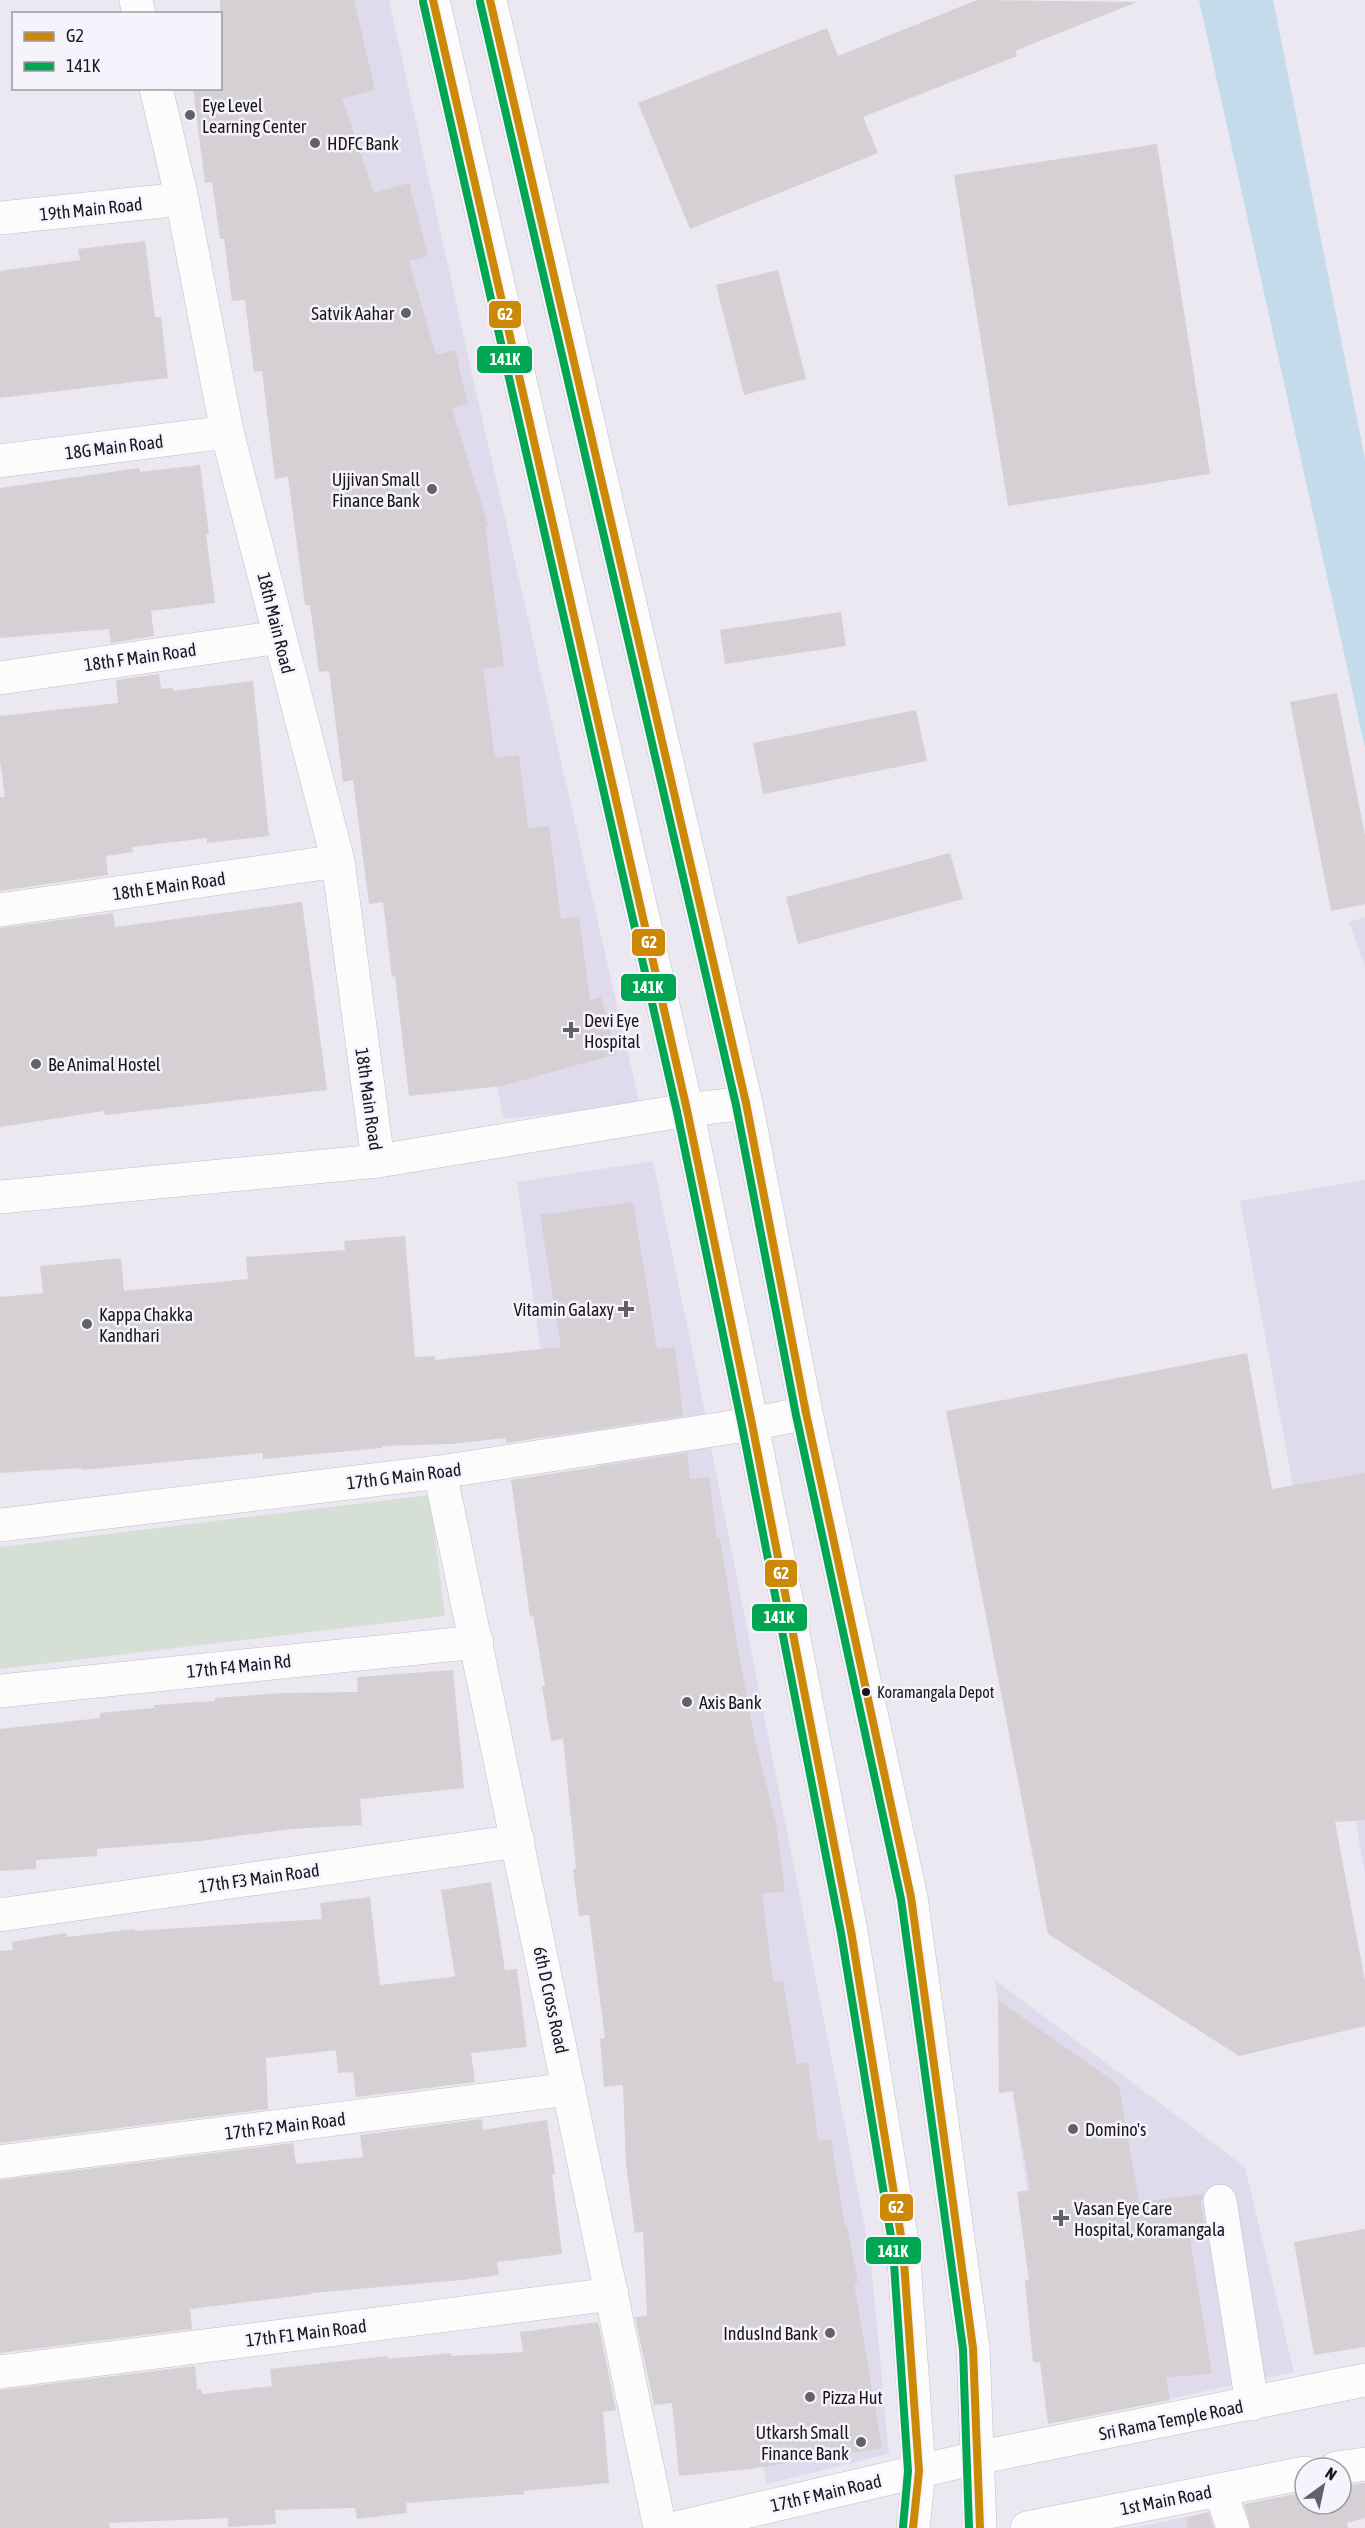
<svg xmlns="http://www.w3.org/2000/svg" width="1365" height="2528" font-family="'Asap Condensed',sans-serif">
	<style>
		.built { fill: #e0dbec }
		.green { fill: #d6dfd6 }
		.water { fill: #c3dbeb }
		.building { fill: #d5d0d4 }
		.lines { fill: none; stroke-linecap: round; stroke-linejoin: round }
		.street-casing { stroke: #c1bfc7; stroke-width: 34 }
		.secondary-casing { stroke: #c1bfc7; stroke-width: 34 }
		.street { stroke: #fcfcfd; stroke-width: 33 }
		.secondary { stroke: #fcfcfd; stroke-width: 33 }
		.bus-1-casing { stroke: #f6f3fd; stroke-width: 12 }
		.bus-2-casing { stroke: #f6f3fd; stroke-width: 12 }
		.bus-1 { stroke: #cb8906; stroke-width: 8 }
		.bus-2 { stroke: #00a651; stroke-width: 8 }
		.poi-dot { fill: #626068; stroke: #f6f3fd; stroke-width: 2 }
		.bus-dot { fill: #19171d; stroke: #f6f3fd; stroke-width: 2 }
		.labels { text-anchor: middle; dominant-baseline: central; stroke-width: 5; stroke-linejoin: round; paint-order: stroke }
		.bus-label { font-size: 16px; fill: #19171d; stroke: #f6f3fd; text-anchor: start }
		.poi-label { font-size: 18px; fill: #19171d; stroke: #f6f3fd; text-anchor: start }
		.street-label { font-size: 18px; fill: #19171d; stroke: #f6f3fd }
		.line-badge { stroke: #f6f3fd; stroke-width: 2 }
		.badge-label { font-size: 16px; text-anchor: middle; font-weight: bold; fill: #fff }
	</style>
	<rect width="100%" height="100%" fill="#ebe8f2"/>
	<path class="built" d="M256,0H389L474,383L640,1105L504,1119L379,566Z
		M1365,917V967L1349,922Z
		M653,1161L709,1431L555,1451L517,1182Z
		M1365,1180V1873L1240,1201Z
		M710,1441L870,2253L889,2454L766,2484L736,2293L597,1460Z
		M995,1980L1245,2167L1294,2372L1063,2422Z
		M1249,2504L1256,2528H1133Z"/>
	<path class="green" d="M430,1495L445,1616L0,1669V1547Z"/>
	<path class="water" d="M1199,0H1273L1365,459V748Z"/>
	<path class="building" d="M220,0H354L375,90L342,98L374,193L409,183L428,256L409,261L436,355L455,350L468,404L452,408L488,525L485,526L504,666L483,669L495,758L519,755L528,828L549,826L561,919L579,917L590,1000L601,997L617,1054L502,1086L409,1096L395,976L392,977L383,902L369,904L353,780L343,782L329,671L319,672L310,605H305L288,477L275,479L262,371L254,372L245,300L232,301L224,239H220L212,182L205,183L193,88H220Z
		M977,0L1137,2L1015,51L1017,56L863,117L878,153L690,229L638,103L827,28L838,56Z
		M1157,144L1210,474L1008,506L954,175Z
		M145,241L155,317H161L168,378L0,398V271L80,260L78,249Z
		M778,270L806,379L744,395L716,285Z
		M200,465L209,534L206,535L215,603L151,611L154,636L111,643L109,629L0,638V488L139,468L140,472Z
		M841,612L846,646L725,664L720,630Z
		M159,674L161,689L173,688V691L253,681L269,836L207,843V838L132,847L133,852L106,856L108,875L0,891V797H5L0,761V716L118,703L116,680Z
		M1337,693L1365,836V904L1331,911L1290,702Z
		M916,710L927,761L763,794L753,743Z
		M950,853L963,899L798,944L786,897Z
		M302,902L327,1090L105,1115L104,1111L0,1127V928L113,913L115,927Z
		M633,1202L657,1349L675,1347L683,1416L506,1443L505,1438L451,1444L382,1446V1448L263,1459V1453L82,1470L81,1468L0,1473V1297L43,1293L40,1266L121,1258L124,1291L248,1279L246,1257L345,1250L344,1241L405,1236L415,1357L435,1356V1360L561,1347L540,1215Z
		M1247,1353L1272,1489L1365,1473V1820L1335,1822L1365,1981V2026L1239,2056L1048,1934L946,1411Z
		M687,1453L690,1479L709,1477L717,1539L720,1538L738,1649L755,1740L776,1823L785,1891L762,1894L773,1982L783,1981L797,2064L808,2062L818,2141L831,2139L845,2227L847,2226L858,2282L854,2283L882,2448L750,2469L679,2476L672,2403L654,2405L635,2317L647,2316L643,2232L635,2233L626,2164L623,2085L604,2087L600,2039L605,2038L589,1915L579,1916L573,1869H576L563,1739L551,1741L542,1686H545L533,1616L530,1617L511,1480Z
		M453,1670L464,1788L360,1799L362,1825L291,1829L200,1841L97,1849V1856L36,1860V1869L0,1871V1729L100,1718V1713L154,1708V1705L215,1701V1698L284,1693L358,1692L357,1677Z
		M491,1882L505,1970L517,1969L527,2047L471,2053L475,2082L356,2097L353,2072L338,2073L336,2050L266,2058L268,2109L0,2143V1951L13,1950L12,1942L66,1933L67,1937L135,1929V1931L322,1919L320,1903L370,1897L380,1985L451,1977L455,1976L441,1890Z
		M998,2000L1119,2085L1139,2202L1203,2194L1201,2204L1207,2237L1190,2239L1212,2374L1166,2377L1170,2400L1048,2424L1040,2362H1033L1025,2280H1029L1017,2192L1030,2190L1013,2091L999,2093Z
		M482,2119L483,2130L547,2120L555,2174L552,2175L562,2254L497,2262L499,2275L462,2280L311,2293L312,2294L190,2309L192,2329L0,2353V2180L293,2143L296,2164L363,2157L360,2135Z
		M1365,2229V2347L1314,2355L1294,2242Z
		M598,2322L616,2410L603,2412L609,2483L524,2491V2494L406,2503L407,2513L357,2519L355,2508L275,2510L276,2524L228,2527V2518L109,2523L110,2528H0V2390L195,2366L197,2389H201L202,2394L272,2386L270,2369L387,2356L388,2359L451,2353V2356L523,2352L520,2332Z
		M1365,2483V2518L1347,2523L1348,2528H1251L1245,2504L1305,2492V2504H1341V2486Z
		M1208,2512L1213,2528H1188L1186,2518Z"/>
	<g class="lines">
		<defs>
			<path id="street" d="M136,0L139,14
				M156,88L182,199L227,432L338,861L378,1161
				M0,218L182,199
				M0,461L227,432
				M0,678L280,637
				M0,910L338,861
				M440,1472L660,2528
				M0,1525L440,1472L752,1424L806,1413
				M0,1691L477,1642
				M0,1915L518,1841
				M0,2162L569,2089
				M1220,2201L1252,2404
				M0,2372L612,2294
				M1336,2468L1365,2464
				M1220,2490L1233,2528
				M676,2528L976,2458L1365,2380
				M1027,2528L1305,2473"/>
			<path id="secondary" d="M433,0L687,1110L752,1424L851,1931L903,2248L919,2471L913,2528
				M490,0L746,1103L806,1413L911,1897L973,2348L980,2528
				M0,1197L378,1161L687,1110L746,1103"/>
		</defs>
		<use href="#street" class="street-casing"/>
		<use href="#secondary" class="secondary-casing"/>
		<use href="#street" class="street"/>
		<use href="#secondary" class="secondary"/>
		<defs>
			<path id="bus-1" d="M433,0L687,1110L752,1424L851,1931L903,2248L919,2471L913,2528
				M490,0L746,1103L806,1413L911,1897L973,2348L980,2528"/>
			<path id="bus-2" d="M423,2L677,1112L742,1426L841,1933L893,2249L908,2471L903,2527
				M480,2L736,1105L796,1415L901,1899L963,2349L969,2528"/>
		</defs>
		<use href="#bus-1" class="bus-1-casing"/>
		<use href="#bus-2" class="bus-2-casing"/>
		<use href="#bus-1" class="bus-1"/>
		<use href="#bus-2" class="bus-2"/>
	</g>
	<g class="poi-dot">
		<circle cx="190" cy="115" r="6"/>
		<circle cx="315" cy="143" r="6"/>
		<circle cx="406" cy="313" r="6"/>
		<circle cx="432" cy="489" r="6"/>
		<path d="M568 1021h6v6h6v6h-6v6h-6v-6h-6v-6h6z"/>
		<circle cx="36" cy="1064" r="6"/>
		<path d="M623 1300h6v6h6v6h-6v6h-6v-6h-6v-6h6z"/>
		<circle cx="87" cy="1324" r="6"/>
		<circle cx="687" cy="1702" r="6"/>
		<circle cx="1073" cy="2129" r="6"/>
		<path d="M1058 2209h6v6h6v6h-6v6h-6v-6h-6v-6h6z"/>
		<circle cx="830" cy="2333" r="6"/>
		<circle cx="810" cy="2397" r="6"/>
		<circle cx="861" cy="2442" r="6"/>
	</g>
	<circle class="bus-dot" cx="866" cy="1692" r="5"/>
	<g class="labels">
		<g class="bus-label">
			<text x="877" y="1692">Koramangala Depot</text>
		</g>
		<g class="poi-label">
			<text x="202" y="105">Eye Level<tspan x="202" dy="21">Learning Center</tspan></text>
			<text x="327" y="143">HDFC Bank</text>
			<text x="394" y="313" text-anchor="end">Satvik Aahar</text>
			<text x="420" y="479" text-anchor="end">Ujjivan Small<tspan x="420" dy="21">Finance Bank</tspan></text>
			<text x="584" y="1020">Devi Eye<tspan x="584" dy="21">Hospital</tspan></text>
			<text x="48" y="1064">Be Animal Hostel</text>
			<text x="614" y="1309" text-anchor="end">Vitamin Galaxy</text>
			<text x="99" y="1314">Kappa Chakka<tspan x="99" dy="21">Kandhari</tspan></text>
			<text x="699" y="1702">Axis Bank</text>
			<text x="1085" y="2129">Domino's</text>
			<text x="1074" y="2208">Vasan Eye Care<tspan x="1074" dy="21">Hospital, Koramangala</tspan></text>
			<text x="818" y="2333" text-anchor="end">IndusInd Bank</text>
			<text x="822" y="2397">Pizza Hut</text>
			<text x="849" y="2432" text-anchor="end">Utkarsh Small<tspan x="849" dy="21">Finance Bank</tspan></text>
		</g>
		<g class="street-label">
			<text transform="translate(91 209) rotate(-6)">19th Main Road</text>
			<text transform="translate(114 447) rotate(-7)">18G Main Road</text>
			<text transform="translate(276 623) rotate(76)">18th Main Road</text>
			<text transform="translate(140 657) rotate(-8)">18th F Main Road</text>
			<text transform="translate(169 886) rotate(-8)">18th E Main Road</text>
			<text transform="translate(369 1099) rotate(82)">18th Main Road</text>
			<text transform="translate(404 1476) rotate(-7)">17th G Main Road</text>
			<text transform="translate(239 1666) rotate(-6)">17th F4 Main Rd</text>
			<text transform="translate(259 1878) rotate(-8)">17th F3 Main Road</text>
			<text transform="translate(551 2000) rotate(78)">6th D Cross Road</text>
			<text transform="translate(285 2126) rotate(-7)">17th F2 Main Road</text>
			<text transform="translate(306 2333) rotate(-7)">17th F1 Main Road</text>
			<text transform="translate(1171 2420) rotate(-11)">Sri Rama Temple Road</text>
			<text transform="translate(826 2493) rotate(-13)">17th F Main Road</text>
			<text transform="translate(1166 2500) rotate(-11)">1st Main Road</text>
		</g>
	</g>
	<g class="line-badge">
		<rect x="488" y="300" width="34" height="29" rx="6" fill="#cb8906"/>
		<rect x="476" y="345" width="57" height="29" rx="6" fill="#00a651"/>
		<rect x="631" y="928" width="35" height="29" rx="6" fill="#cb8906"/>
		<rect x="620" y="973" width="57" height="29" rx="6" fill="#00a651"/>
		<rect x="764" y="1559" width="34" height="29" rx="6" fill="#cb8906"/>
		<rect x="751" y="1603" width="57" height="29" rx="6" fill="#00a651"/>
		<rect x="879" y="2193" width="35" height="29" rx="6" fill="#cb8906"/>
		<rect x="865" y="2236" width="57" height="29" rx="6" fill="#00a651"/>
	</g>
	<g class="badge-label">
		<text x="505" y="320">G2</text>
		<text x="505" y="365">141K</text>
		<text x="649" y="948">G2</text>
		<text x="648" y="993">141K</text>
		<text x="781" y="1579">G2</text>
		<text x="779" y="1623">141K</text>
		<text x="896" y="2213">G2</text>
		<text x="893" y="2257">141K</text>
	</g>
	<rect x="12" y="12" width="210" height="78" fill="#f6f3fd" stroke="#9e9ba3" stroke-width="1.5"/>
	<rect x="24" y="32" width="30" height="9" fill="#cb8906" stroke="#9e9ba3" stroke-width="1.5"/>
	<text x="66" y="42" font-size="18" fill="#19171d">G2</text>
	<rect x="24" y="62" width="30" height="9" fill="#00a651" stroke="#9e9ba3" stroke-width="1.5"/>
	<text x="66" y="72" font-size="18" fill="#19171d">141K</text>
	<g transform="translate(1323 2486) rotate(33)"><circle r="28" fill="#f6f3fd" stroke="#9e9ba3" stroke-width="1.5"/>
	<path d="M0-4.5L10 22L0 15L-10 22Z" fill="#626068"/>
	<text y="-9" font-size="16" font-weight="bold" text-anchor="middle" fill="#19171d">N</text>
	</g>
</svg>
